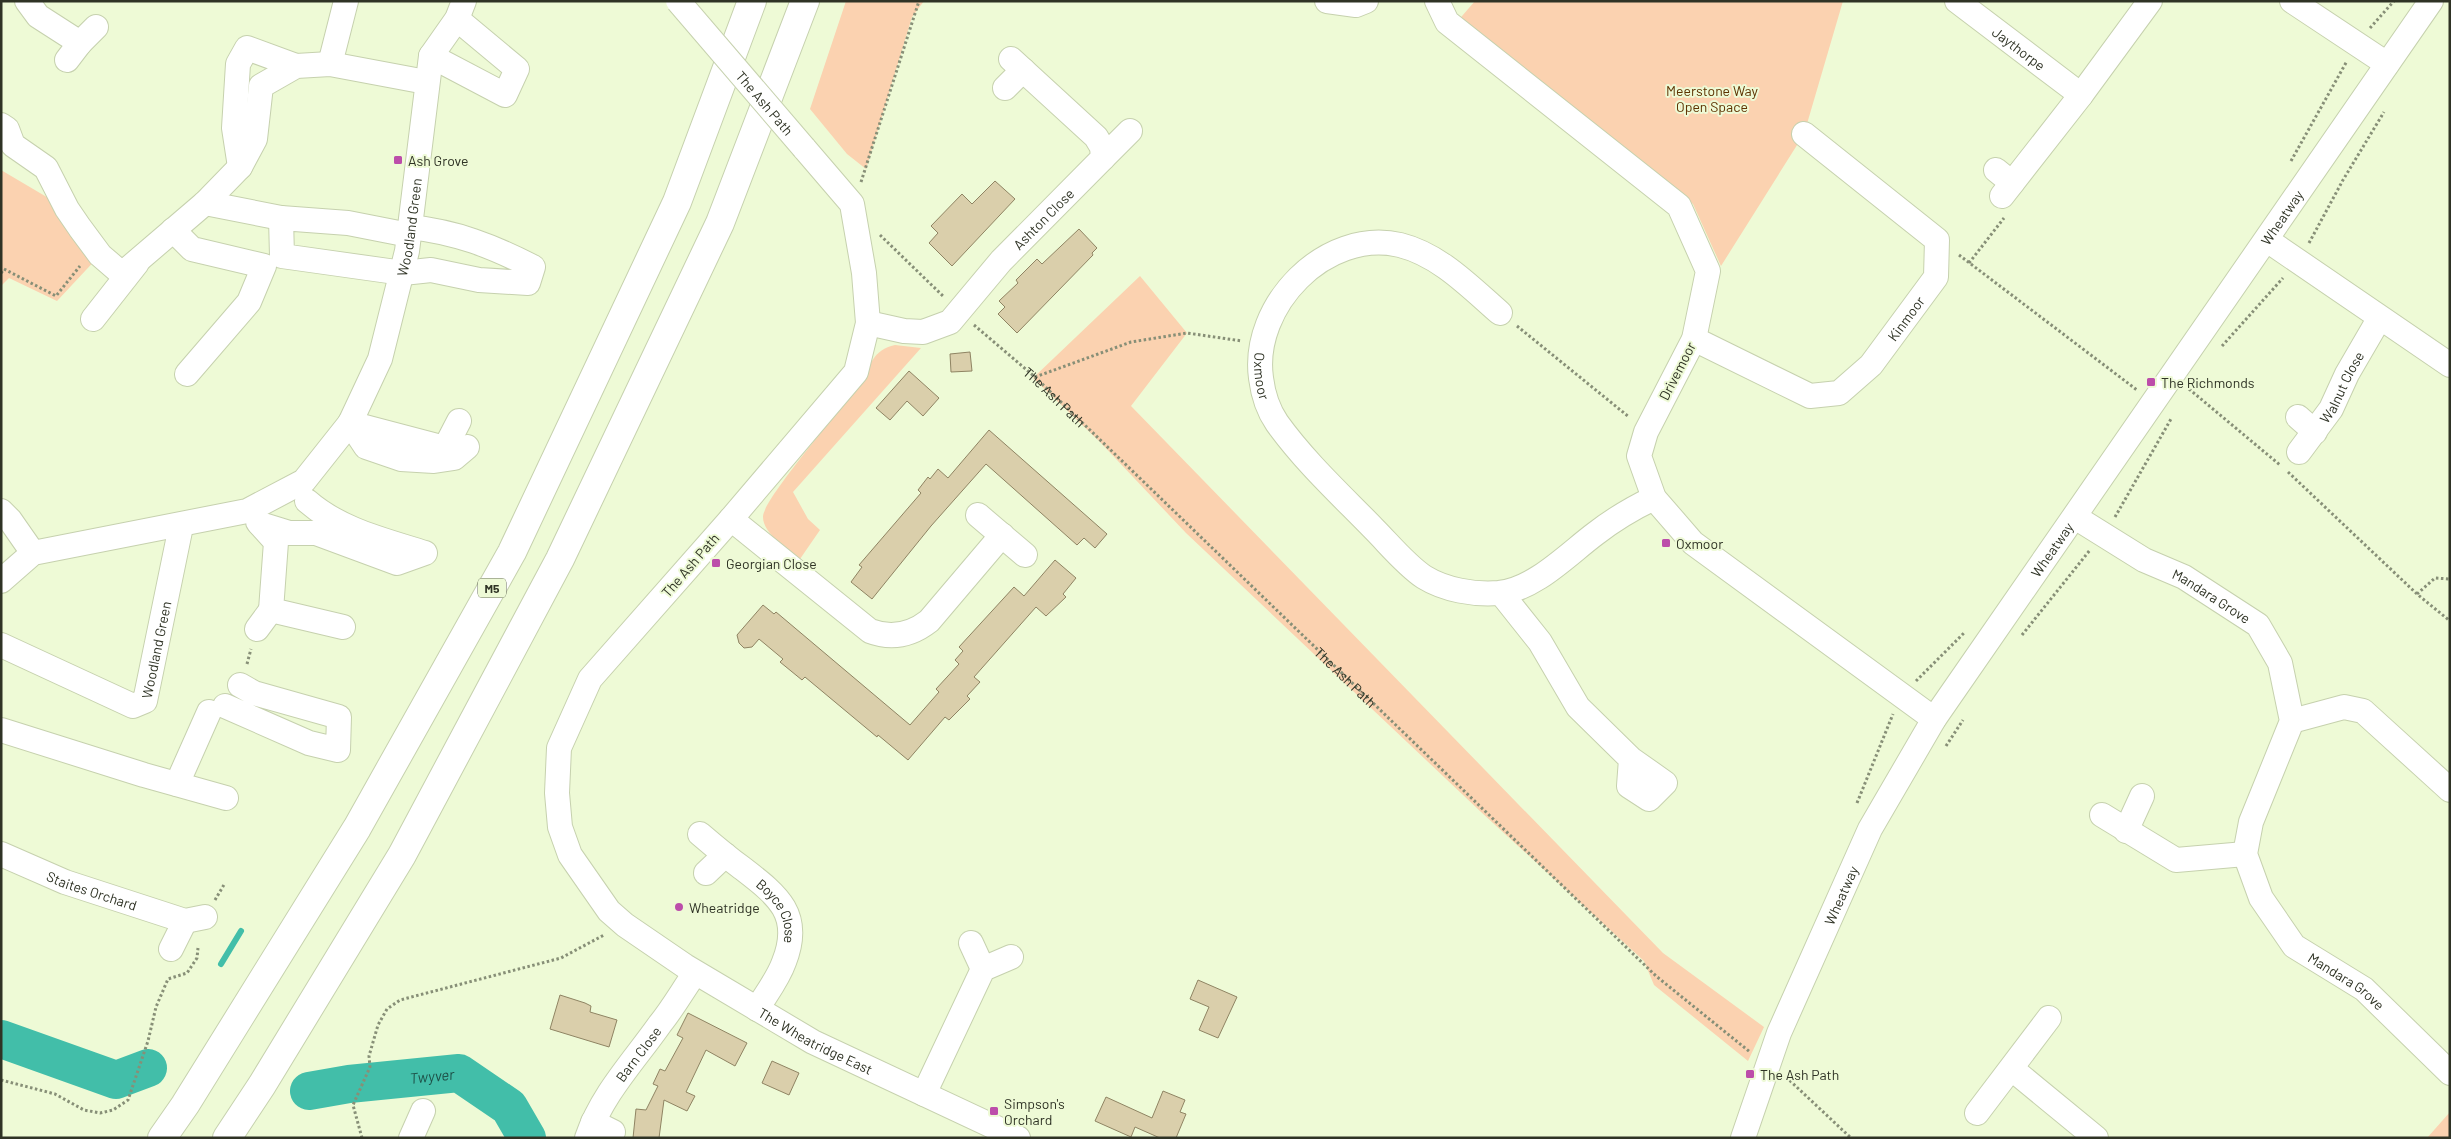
<svg xmlns="http://www.w3.org/2000/svg" width="2451" height="1139" font-family="Barlow,sans-serif">
	<style>
		.green { fill: #fbd2b0 }
		.lines { fill: none; stroke-linecap: round; stroke-linejoin: round }
		.stream { stroke: #42bea9; stroke-width: 6 }
		.river { stroke: #42bea9; stroke-width: 38 }
		.building { fill: #dacfab; stroke: #8f8463 }
		.minor-casing { stroke: #c6d1ae; stroke-width: 26 }
		.highway-casing { stroke: #c6d1ae; stroke-width: 30 }
		.path { stroke: #878f77; stroke-width: 3; stroke-dasharray: 2.5 2.5; stroke-linecap: butt }
		.minor { stroke: #fff; stroke-width: 24 }
		.highway { stroke: #fff; stroke-width: 28 }
		.minor-bridge-casing { stroke: #c6d1ae; stroke-width: 26; stroke-linecap: butt }
		.minor-bridge { stroke: #fff; stroke-width: 24 }
		.poi-dot { fill: #bc4daa; stroke: #eefad6; stroke-width: 2 }
		.labels { text-anchor: middle; dominant-baseline: central; stroke-width: 4; stroke-linejoin: round; paint-order: stroke }
		.shield { fill: #eefad6; stroke: #686f5a; stroke-width: 1 }
		.shield-label { font-size: 12px; font-weight: bold; fill: #2f3325 }
		.street-label { font-size: 14px; fill: #2f3325; stroke: #eefad6 }
		.park-label { font-size: 14px; fill: #5d3200; stroke: #eefad6 }
		.poi-label { font-size: 14px; fill: #2f3325; stroke: #eefad6; text-anchor: start }
		.water-label { font-size: 15px; font-style: italic; fill: #1e5148; stroke: #eefad6 }
	</style>
	<rect width="100%" height="100%" fill="#eefad6"/>
	<path class="green" d="M846,1H924L912,17L866,169L847,154L810,109Z
		M1475,1H1843L1804,134L1721,266L1693,204L1456,23Z
		M1,170L67,209L100,255L57,301L9,278L1,286Z
		M1140,276L1187,333L1131,406L1663,953L1764,1027L1748,1061L1654,985L1644,961L1481,812L1186,533L1100,442L1033,378Z
		M895,345L921,348L793,492L808,519L820,530L800,559C788,549 763,534 763,517C762,500 844,407 859,384C870,367 873,349 895,345Z
		M2450,1112V1138H2427Z"/>
	<g class="lines">
		<path class="stream" d="M221,964L241,931"/>
		<g class="river">
			<path d="M1,1039L116,1080L148,1068"/>
			<path id="s1" d="M309,1091L349,1084L459,1073L509,1107L527,1138"/>
		</g>
	</g>
	<path class="building" d="M995,181L1015,199L952,266L929,243L938,233L931,226L962,194L972,204Z
		M1079,229L1097,248L1092,253L1093,255L1017,333L998,314L1005,307L999,301L1018,283L1016,280L1037,259L1042,264Z
		M970,352L972,371L951,372L950,354Z
		M909,371L939,398L923,416L907,401L890,420L876,408Z
		M989,430L1107,534L1095,548L1084,538L1077,545L986,464L931,526L872,599L851,582L862,567L859,565L921,493L918,490L928,477L930,479L938,469L948,478Z
		M1055,560L1076,578L1063,594L1066,597L1046,616L1036,607L974,677L980,682L967,696L970,699L949,720L945,717L908,760L878,735L877,737L805,677L802,680L780,662L783,659L759,639L752,647L744,648L739,643L737,635L763,605L774,614L776,612L910,725L939,692L936,689L959,664L955,660L963,651L959,647L1014,587L1024,596Z
		M1198,980L1237,997L1218,1038L1199,1030L1209,1007L1190,999Z
		M560,995L585,1003L591,1006L590,1012L617,1020L609,1047L550,1029Z
		M688,1013L747,1043L735,1066L706,1050L686,1092L695,1096L687,1111L664,1100L659,1138H633L636,1109L646,1110L658,1086L653,1084L660,1069L665,1071L683,1038L677,1035Z
		M772,1061L799,1073L789,1095L762,1083Z
		M1163,1091L1185,1100L1180,1112L1186,1114L1176,1138H1160L1135,1127L1131,1137L1095,1121L1106,1097L1152,1118Z"/>
	<g class="lines">
		<defs>
			<g id="minor">
				<path d="M27,1L38,16L80,43"/>
				<path d="M1327,1L1356,5L1366,1"/>
				<path d="M1437,1L1447,22L1679,206L1708,271L1694,339L1646,432L1639,456L1654,498L1693,543L1934,719"/>
				<path id="s3" d="M1957,1L2081,95"/>
				<path d="M2292,1L2387,64"/>
				<path d="M431,56L505,95L517,69L457,19"/>
				<path d="M67,60L80,43L96,27"/>
				<path d="M330,64L346,1"/>
				<path d="M1005,88L1023,70"/>
				<path d="M1,125L7,129L13,145L46,168L67,209L80,228L100,255L122,274L205,203L240,167L255,139L261,86L296,66L330,64L426,82"/>
				<path id="s4" d="M804,148L852,204L864,273L868,323L856,372L731,519L590,679L559,748L557,793L560,827L570,855L609,911L625,925L685,966L813,1042L1018,1138"/>
				<path d="M1103,158L1130,131"/>
				<path d="M240,167L234,128L238,64L247,48L296,66"/>
				<path d="M1996,170L2012,183"/>
				<path d="M2002,196L2081,95L2150,1"/>
				<path d="M205,203L281,218"/>
				<path d="M173,230L192,249L264,266L249,302L187,374"/>
				<path d="M409,235L348,223L281,218L282,256L403,273L431,270L479,280L528,283L533,267C492,246 456,232 410,227"/>
				<path d="M2267,240L2450,365"/>
				<path id="s5" d="M1500,313C1470,287 1440,255 1400,245C1325,228 1251,306 1261,378C1263,394 1268,410 1277,423C1305,462 1341,495 1374,529C1389,544 1406,565 1424,577C1445,590 1474,595 1499,593C1535,589 1567,555 1595,534C1613,520 1633,508 1654,498"/>
				<path d="M93,319L137,263"/>
				<path id="s6" d="M868,323L904,331L923,332L950,322L1001,261L1103,158L1102,147L1096,137L1011,59"/>
				<path id="s7" d="M1694,339L1810,396L1839,393L1871,365L1936,277L1937,240L1804,134"/>
				<path d="M2298,417L2315,432"/>
				<path d="M350,423L366,447L401,459L434,461L454,458L467,447"/>
				<path d="M350,423L445,448L459,421"/>
				<path id="s8" d="M2299,452L2331,409L2347,374L2379,319"/>
				<path d="M1,511L10,520L33,553"/>
				<path d="M978,515L1025,555"/>
				<path id="s9" d="M2075,517L2144,560L2184,577L2258,625L2280,663L2292,721L2251,822L2245,854L2261,898L2294,946L2364,989L2450,1073"/>
				<path d="M731,519L870,631C891,639 911,635 929,621L1002,535"/>
				<path d="M258,522L276,542L271,610L343,627"/>
				<path d="M260,524L289,533H316L397,563L425,553C384,540 340,530 307,501"/>
				<path id="s10" d="M1,581L33,553L247,511L304,481L350,423L380,359L407,251L431,56L457,19L464,1"/>
				<path d="M1501,593L1540,642L1578,707L1631,759L1665,783L1649,799L1629,786L1631,759"/>
				<path d="M257,629L271,610"/>
				<path id="s11" d="M1,645L133,706L145,701L180,531"/>
				<path d="M225,706L309,743L338,750L339,717L254,693L240,685"/>
				<path d="M2292,721L2344,707L2363,711L2450,790"/>
				<path d="M1,730L144,775L226,798"/>
				<path d="M177,784L209,712"/>
				<path d="M2102,815L2176,860L2245,854"/>
				<path d="M2126,831L2142,796"/>
				<path id="s12" d="M700,834C714,846 727,857 742,868C777,895 803,914 784,962C778,979 766,994 757,1009"/>
				<path id="s13" d="M1,854L65,882L185,921L205,917"/>
				<path d="M706,873L725,855"/>
				<path d="M971,943L983,969"/>
				<path d="M171,949L185,921"/>
				<path d="M2012,1069L2096,1138"/>
				<path d="M924,1094L983,969L1011,957"/>
				<path d="M1977,1113L2049,1018"/>
				<path d="M593,1122L613,1132"/>
				<path d="M411,1138L423,1111"/>
				<path id="s14" d="M587,1138C602,1094 634,1061 660,1024C673,1008 683,990 695,973"/>
				<path id="s15" d="M1743,1138L1779,1033L1870,829L1934,719L2431,1"/>
			</g>
			<path id="highway" d="M162,1138L185,1105L357,828L512,552L677,202L752,1
				M227,1138L262,1085L402,855L560,559L720,223L805,1"/>
		</defs>
		<use href="#minor" class="minor-casing"/>
		<use href="#highway" class="highway-casing"/>
		<g class="path">
			<path d="M2370,28L2394,1"/>
			<path d="M2291,161L2347,61"/>
			<path d="M861,182L919,1"/>
			<path d="M880,235L944,297"/>
			<path d="M2309,243L2343,180L2384,112"/>
			<path d="M1959,255L2137,390"/>
			<path d="M1969,263L2004,218"/>
			<path d="M1,273L4,269L56,296L80,266"/>
			<path id="s2" d="M974,325L1035,377L1656,976L1750,1052"/>
			<path d="M1517,326L1629,417"/>
			<path d="M2222,346L2283,278"/>
			<path d="M1035,377L1131,342L1187,333L1242,341"/>
			<path d="M2189,389L2280,465"/>
			<path d="M2288,472L2417,594L2450,621"/>
			<path d="M2115,517L2171,419"/>
			<path d="M2417,594L2435,578L2450,579"/>
			<path d="M2022,635L2090,550"/>
			<path d="M247,664L251,649"/>
			<path d="M1916,681L1965,632"/>
			<path d="M1946,746L1963,720"/>
			<path d="M1857,803L1893,714"/>
			<path d="M215,900L225,883"/>
			<path d="M1786,1077L1851,1138"/>
			<path d="M1,1080L55,1094L84,1110L100,1113L113,1110L128,1100L148,1041L156,1007L168,979L187,973L197,958L198,948"/>
			<path d="M362,1138L353,1105L370,1067L369,1056L378,1025L387,1009L400,1000L561,958L604,935"/>
		</g>
		<use href="#minor" class="minor"/>
		<use href="#highway" class="highway"/>
		<defs>
			<g id="minor-bridge">
				<path id="s16" d="M678,1L804,148"/>
			</g>
		</defs>
		<use href="#minor-bridge" class="minor-bridge-casing"/>
		<use href="#minor-bridge" class="minor-bridge"/>
	</g>
	<g class="poi-dot">
		<rect x="393" y="155" width="10" height="10" rx="2.5"/>
		<rect x="2146" y="377" width="10" height="10" rx="2.5"/>
		<rect x="1661" y="538" width="10" height="10" rx="2.5"/>
		<rect x="711" y="558" width="10" height="10" rx="2.5"/>
		<circle cx="679" cy="907" r="5"/>
		<rect x="1745" y="1069" width="10" height="10" rx="2.5"/>
		<rect x="989" y="1106" width="10" height="10" rx="2.5"/>
	</g>
	<g class="labels">
		<rect class="shield" x="478" y="578.5" width="28" height="19" rx="4"/>
		<g class="shield-label">
			<text x="492" y="588">M5</text>
		</g>
		<g class="street-label">
			<text stroke="none"><textPath href="#s3" startOffset="78">Jaythorpe</textPath></text>
			<text stroke="none"><textPath href="#s16" startOffset="134">The Ash Path</textPath></text>
			<text stroke="none"><textPath href="#s15" startOffset="1072">Wheatway</textPath></text>
			<text stroke="none"><textPath href="#s6" startOffset="224">Ashton Close</textPath></text>
			<text stroke="none"><textPath href="#s10" startOffset="605">Woodland Green</textPath></text>
			<text stroke="none"><textPath href="#s7" startOffset="259">Kinmoor</textPath></text>
			<text transform="translate(1677 371) rotate(-63)">Drivemoor</text>
			<text stroke="none"><textPath href="#s5" startOffset="342">Oxmoor</textPath></text>
			<text stroke="none"><textPath href="#s8" startOffset="78">Walnut Close</textPath></text>
			<text stroke="none"><textPath href="#s2" startOffset="108">The Ash Path</textPath></text>
			<text stroke="none"><textPath href="#s15" startOffset="668">Wheatway</textPath></text>
			<text transform="translate(690 565) rotate(-49)">The Ash Path</text>
			<text stroke="none"><textPath href="#s9" startOffset="158">Mandara Grove</textPath></text>
			<text stroke="none"><textPath href="#s11" startOffset="211">Woodland Green</textPath></text>
			<text stroke="none"><textPath href="#s2" startOffset="512">The Ash Path</textPath></text>
			<text stroke="none"><textPath href="#s13" startOffset="98">Staites Orchard</textPath></text>
			<text stroke="none"><textPath href="#s15" startOffset="262">Wheatway</textPath></text>
			<text stroke="none"><textPath href="#s12" startOffset="112">Boyce Close</textPath></text>
			<text stroke="none"><textPath href="#s9" startOffset="626">Mandara Grove</textPath></text>
			<text stroke="none"><textPath href="#s4" startOffset="1148">The Wheatridge East</textPath></text>
			<text stroke="none"><textPath href="#s14" startOffset="99">Barn Close</textPath></text>
		</g>
		<g class="park-label">
			<text x="1712" y="90">Meerstone Way<tspan x="1712" dy="16">Open Space</tspan></text>
		</g>
		<g class="poi-label">
			<text x="408" y="160">Ash Grove</text>
			<text x="2161" y="382">The Richmonds</text>
			<text x="1676" y="543">Oxmoor</text>
			<text x="726" y="563">Georgian Close</text>
			<text x="689" y="907">Wheatridge</text>
			<text x="1760" y="1074">The Ash Path</text>
			<text x="1004" y="1103">Simpson's<tspan x="1004" dy="16">Orchard</tspan></text>
		</g>
		<g class="water-label">
			<text stroke="none"><textPath href="#s1" startOffset="124">Twyver</textPath></text>
		</g>
	</g>
	<rect width="2451" height="1139" fill="none" stroke="#2f3325" stroke-width="5"/>
</svg>
